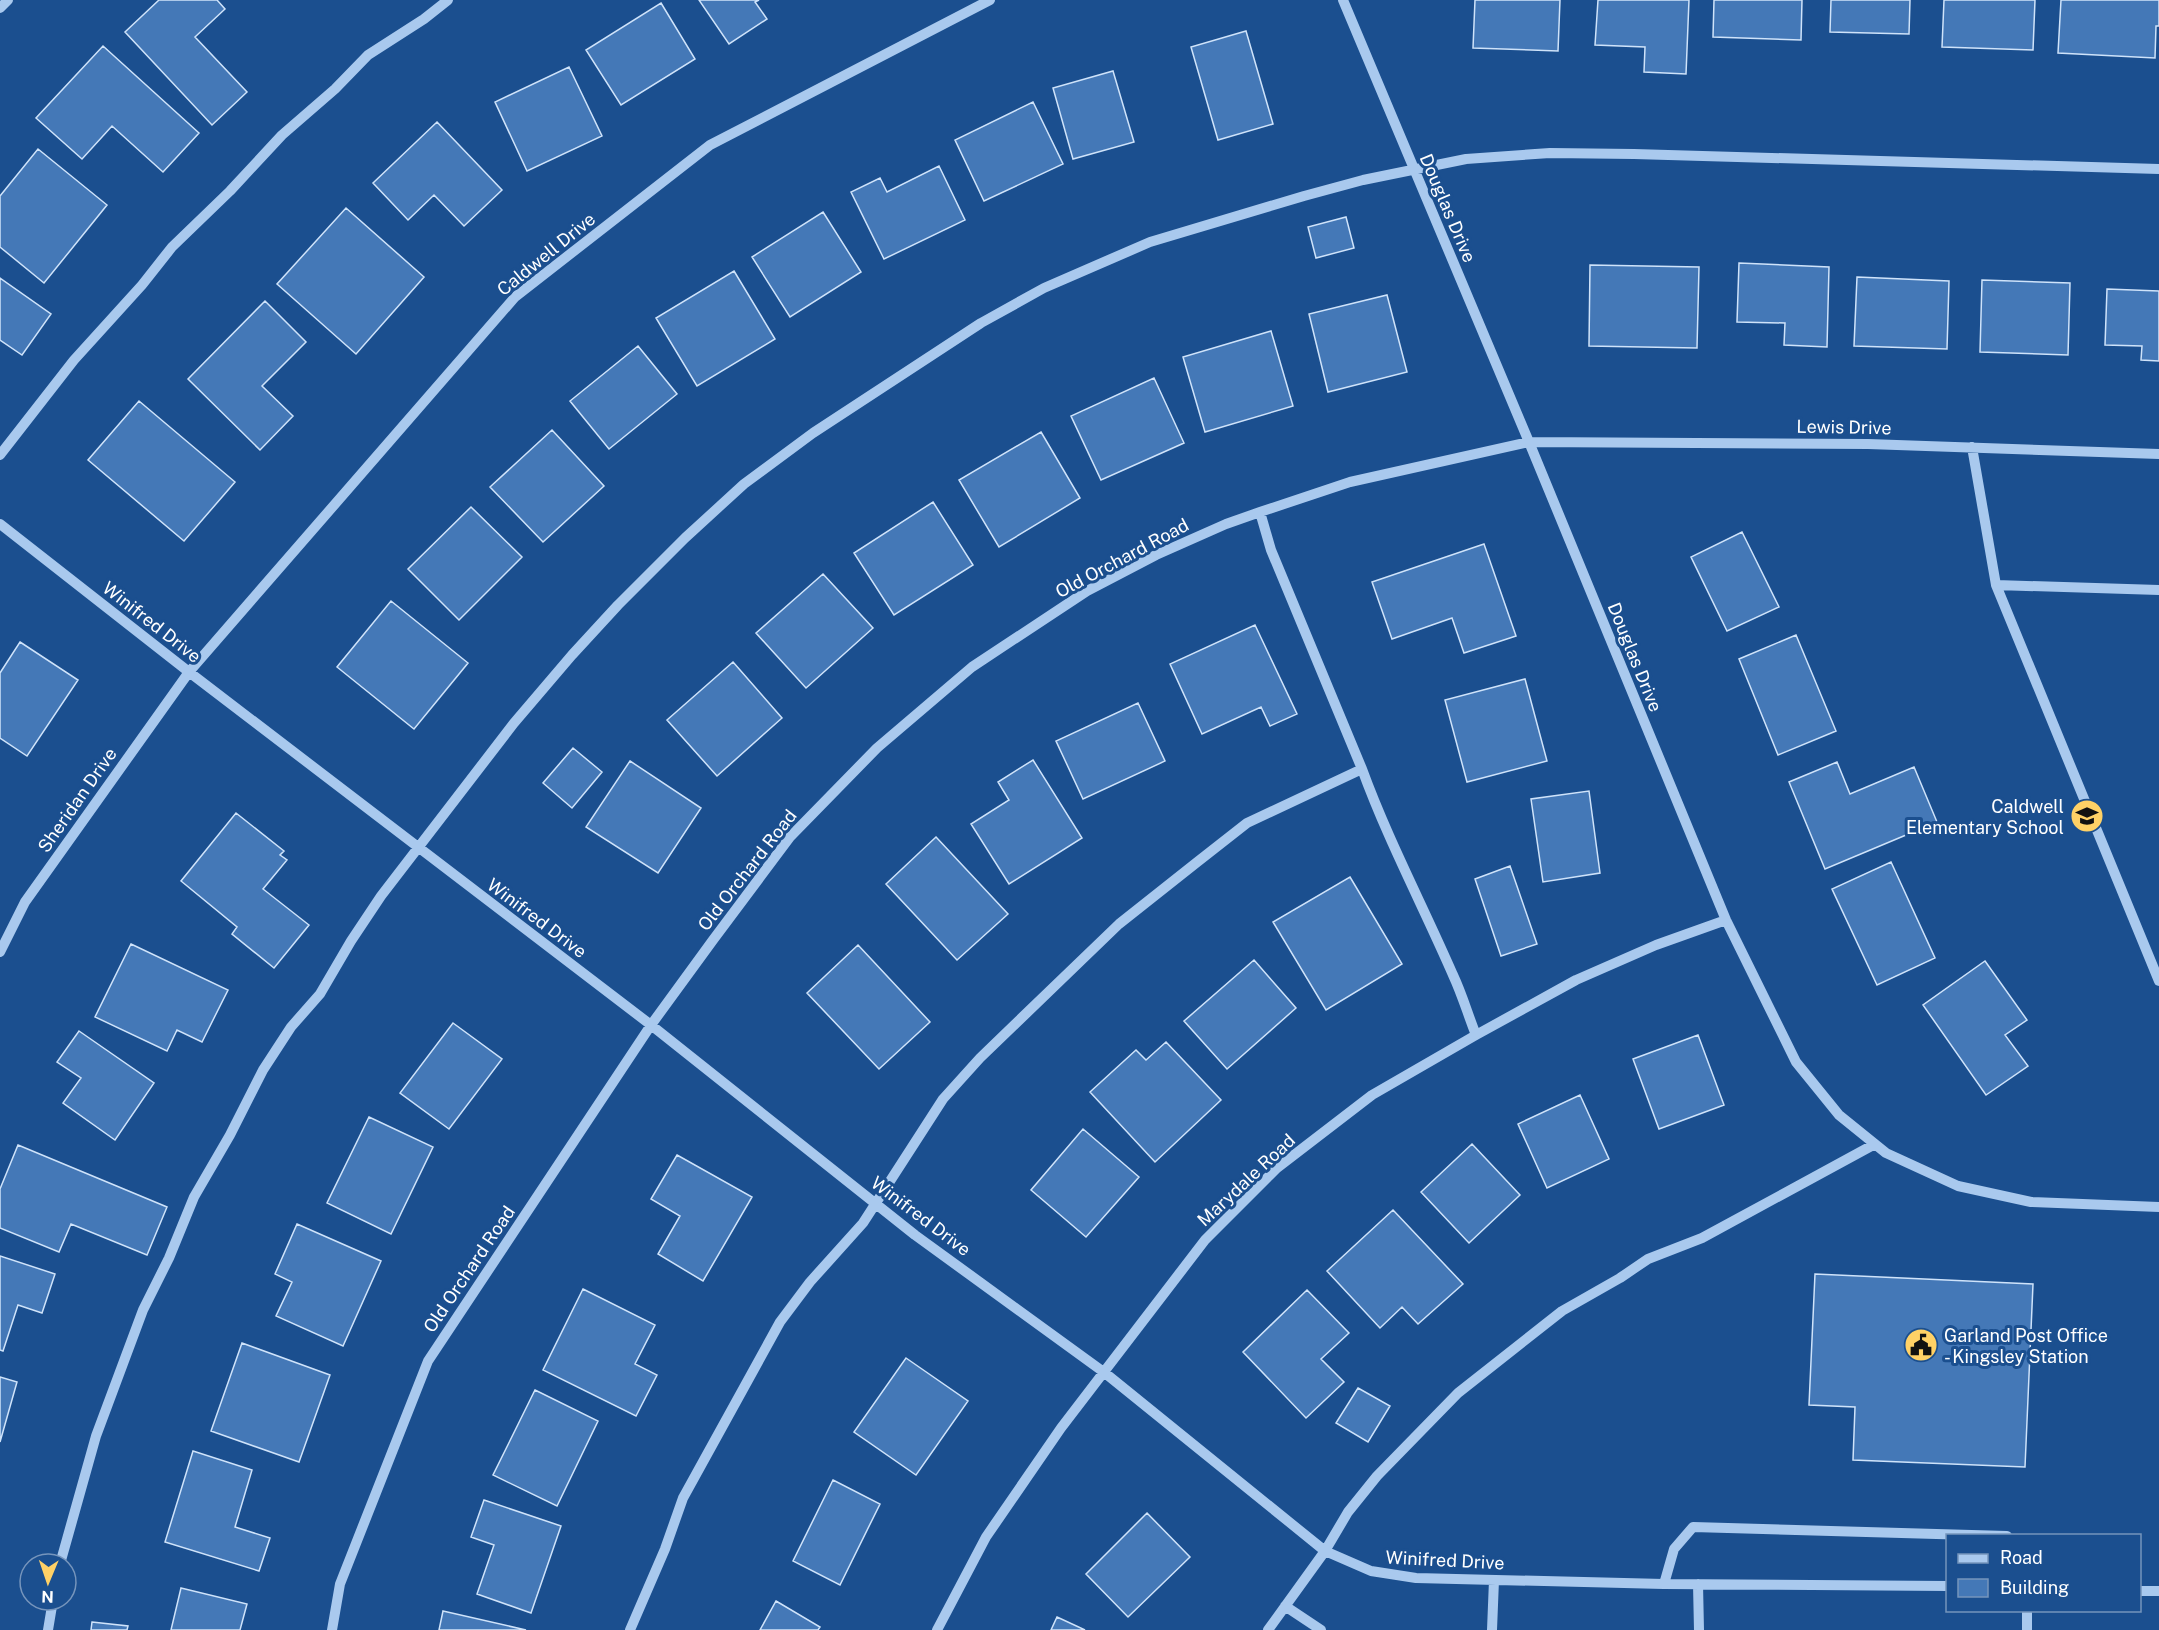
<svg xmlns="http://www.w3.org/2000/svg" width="2159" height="1630" font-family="'Public Sans',sans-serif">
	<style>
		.building { fill: #4478b7; stroke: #cfe3fa; stroke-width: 1.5 }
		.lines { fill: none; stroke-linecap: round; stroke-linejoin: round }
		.minor { stroke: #a9c9ee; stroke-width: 10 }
		.labels { text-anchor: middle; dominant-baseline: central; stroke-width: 6; stroke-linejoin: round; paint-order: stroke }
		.street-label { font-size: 18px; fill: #fff; stroke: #1b4f8f }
		.poi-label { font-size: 18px; fill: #fff; stroke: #1b4f8f; text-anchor: end }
	</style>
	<rect width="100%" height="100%" fill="#1b4f8f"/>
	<path class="building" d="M159,0H217L225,9L195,37L247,92L212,125L125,32Z
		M699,0H759L755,2L767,19L729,44Z
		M1475,0H1560L1558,51L1473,48Z
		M1598,0H1689L1686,74L1644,72L1645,47L1595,45Z
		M1714,0H1802L1801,40L1713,37Z
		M1831,0H1910L1909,34L1830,32Z
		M1944,0H2035L2033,50L1942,47Z
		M2061,0H2159V26H2156L2155,58L2058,53Z
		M661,3L695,59L621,105L586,50Z
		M1246,31L1273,124L1218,140L1191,47Z
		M103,46L199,133L163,172L112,126L82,159L36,118Z
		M569,67L602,136L527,171L495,102Z
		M1113,71L1134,142L1073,159L1053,88Z
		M1033,102L1063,164L984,201L955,140Z
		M437,122L502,190L464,226L434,195L408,220L373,183Z
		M38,149L107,205L44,283L0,247V196Z
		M939,166L965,220L884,259L851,192L880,178L887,192Z
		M346,208L424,277L356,354L277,284Z
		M823,212L861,272L790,317L752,257Z
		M1346,217L1354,248L1316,258L1308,227Z
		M1739,263L1829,267L1827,347L1784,345L1785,323L1737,322Z
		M1590,265L1699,267L1697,348L1589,346Z
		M734,271L775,339L697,386L656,318Z
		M1857,277L1949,281L1947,349L1854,346Z
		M0,278L51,314L22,355L0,340Z
		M1982,280L2070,283L2068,355L1980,352Z
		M2107,289L2159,291V361L2141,360L2142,346L2105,345Z
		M1387,295L1407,372L1328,392L1309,314Z
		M265,301L306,342L262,386L293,416L260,450L188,379Z
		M1271,331L1293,406L1205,432L1183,357Z
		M638,346L677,394L609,449L570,401Z
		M1154,378L1184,443L1101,480L1071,416Z
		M139,401L235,482L184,541L88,460Z
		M552,430L604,486L543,542L490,487Z
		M1041,432L1080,498L999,547L959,480Z
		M933,502L973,565L894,615L854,553Z
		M471,507L522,557L459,620L408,569Z
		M1742,532L1779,607L1727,631L1691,557Z
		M1484,544L1516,636L1464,653L1452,618L1392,639L1372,582Z
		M823,574L873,628L806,688L756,633Z
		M391,601L468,663L414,729L337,667Z
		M1255,625L1297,714L1270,726L1261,707L1202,734L1170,664Z
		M1796,635L1836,731L1778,755L1739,659Z
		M20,642L78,680L27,756L0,738V673Z
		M733,662L782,718L717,776L667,720Z
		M1525,679L1547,761L1467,782L1445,700Z
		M1138,703L1165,761L1083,799L1056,741Z
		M573,748L602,772L572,808L543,783Z
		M1033,760L1082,838L1009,884L971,824L1009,800L998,782Z
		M630,761L701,808L658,873L586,827Z
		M1837,762L1850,794L1914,767L1937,822L1825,869L1789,782Z
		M1589,791L1600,873L1543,882L1531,799Z
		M236,813L284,851L280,855L287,860L263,889L309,925L274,968L232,934L237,927L181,881Z
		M936,837L1008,914L957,960L886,884Z
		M1891,862L1935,958L1877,985L1832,889Z
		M1510,866L1537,944L1501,956L1475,879Z
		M1350,877L1402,964L1326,1010L1273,922Z
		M131,944L228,990L202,1042L177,1030L167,1051L95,1017Z
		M858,945L930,1022L879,1069L807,993Z
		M1254,960L1296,1008L1227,1069L1184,1021Z
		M1985,961L2027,1020L2005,1035L2028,1066L1986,1095L1923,1005Z
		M453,1023L502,1059L449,1129L400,1093Z
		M79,1031L154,1083L115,1140L63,1103L81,1078L57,1062Z
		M1698,1035L1724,1105L1659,1129L1633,1059Z
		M1166,1042L1221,1100L1155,1162L1090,1092L1136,1050L1146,1060Z
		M1580,1095L1609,1159L1547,1188L1518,1124Z
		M369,1117L433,1147L391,1234L327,1203Z
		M1083,1129L1139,1177L1086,1237L1031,1190Z
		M1472,1144L1520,1195L1469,1243L1421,1192Z
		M18,1145L167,1207L147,1255L71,1224L59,1252L0,1228V1189Z
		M677,1155L752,1197L703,1281L658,1254L680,1216L651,1199Z
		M1393,1210L1463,1284L1418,1324L1402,1307L1380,1328L1327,1271Z
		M297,1224L381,1261L343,1346L276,1316L292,1282L275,1274Z
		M0,1256L55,1274L42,1313L18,1305L3,1351L0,1350Z
		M1815,1274L2033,1284L2025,1467L1853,1460L1855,1407L1809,1405Z
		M583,1289L655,1325L635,1364L657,1375L636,1416L543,1370Z
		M1307,1290L1349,1333L1321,1359L1344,1382L1306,1418L1243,1352Z
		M242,1343L330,1375L299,1462L211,1431Z
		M906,1358L968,1401L916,1475L854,1432Z
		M0,1377L17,1382L0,1442Z
		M1358,1388L1390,1406L1368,1442L1336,1423Z
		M535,1390L598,1421L557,1506L493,1475Z
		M193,1451L252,1470L235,1527L270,1538L259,1571L165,1542Z
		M833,1480L880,1504L840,1585L793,1561Z
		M484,1500L561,1526L531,1613L477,1594L494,1545L471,1537Z
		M1147,1513L1190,1557L1128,1617L1086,1574Z
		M181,1588L247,1604L240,1630H171Z
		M776,1601L820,1627L818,1630H760Z
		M443,1611L526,1630H439Z
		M1057,1617L1085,1630H1051Z
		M92,1622L128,1626L127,1630H91Z"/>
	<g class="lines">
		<path class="minor" d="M1343,0L1529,442L1726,920L1796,1062L1839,1115L1886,1153L1958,1186L2031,1202L2159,1207
			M0,8L8,0
			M1972,447L1996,585L2159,590
			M0,455L74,360L142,285L172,247L230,191L282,135L335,89L368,55L424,19L448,0
			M0,524L189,672L651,1025L915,1235L1105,1373L1325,1551L1371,1571L1416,1578L1664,1584L1948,1586
			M1996,585L2159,981
			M1362,769C1388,840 1423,906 1453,975C1462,994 1468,1015 1476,1035
			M0,952L25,902L189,672L515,297L710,145L990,0
			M60,1564L96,1436L143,1310L169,1258L194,1197L230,1135L263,1070L291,1027L320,994L351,941L381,896L514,723L572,655L618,605L685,538L744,484L813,433L981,323L1044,288L1150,242L1304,196L1363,180L1466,159L1550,153L1634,154L2159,169
			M1664,1584L1674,1549L1693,1527L2007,1536
			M1698,1584L1699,1630
			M2140,1591H2159
			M1285,1606L1321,1630
			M48,1630L53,1600
			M332,1630L340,1584L428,1361L651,1025L713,940L790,837L877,748L972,667L1087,591L1156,555L1226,524L1260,512L1350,482L1529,442L1868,444L2159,454
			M630,1630L665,1549L683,1498L780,1322L810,1282L863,1223L943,1099L980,1058L1119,924L1196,863L1247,823L1362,769L1271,550L1260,512
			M937,1630L986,1537L1061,1428L1205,1240L1277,1168L1372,1095L1476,1035L1576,980L1656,945L1726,920
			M1268,1630L1325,1551L1348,1512L1377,1476L1458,1393L1562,1311L1620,1278L1648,1259L1702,1238L1875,1144
			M1492,1630L1494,1580
			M2027,1630V1610"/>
	</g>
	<defs>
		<symbol id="school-disc" viewBox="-11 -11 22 22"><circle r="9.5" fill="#ffd166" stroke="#1b4f8f"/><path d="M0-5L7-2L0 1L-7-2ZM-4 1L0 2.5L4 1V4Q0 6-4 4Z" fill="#111"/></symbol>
		<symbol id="civic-disc" viewBox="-11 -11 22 22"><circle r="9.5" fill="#ffd166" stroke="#1b4f8f"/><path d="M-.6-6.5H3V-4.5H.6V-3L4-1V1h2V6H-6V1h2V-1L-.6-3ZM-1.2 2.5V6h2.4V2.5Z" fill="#111"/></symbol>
	</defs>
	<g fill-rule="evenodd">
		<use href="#school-disc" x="2068" y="797" width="38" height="38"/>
		<use href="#civic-disc" x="1902" y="1326" width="38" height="38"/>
	</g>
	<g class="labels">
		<g class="street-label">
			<text transform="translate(1448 208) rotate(67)">Douglas Drive</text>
			<text transform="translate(546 254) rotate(-39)">Caldwell Drive</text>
			<text transform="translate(1844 427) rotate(1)">Lewis Drive</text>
			<text transform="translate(1122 558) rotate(-28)">Old Orchard Road</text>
			<text transform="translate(152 622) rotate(38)">Winifred Drive</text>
			<text transform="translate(1635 657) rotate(68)">Douglas Drive</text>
			<text transform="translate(77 800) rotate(-55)">Sheridan Drive</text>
			<text transform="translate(747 870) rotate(-52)">Old Orchard Road</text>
			<text transform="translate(537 918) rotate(37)">Winifred Drive</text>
			<text transform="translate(1246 1180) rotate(-43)">Marydale Road</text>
			<text transform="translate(921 1216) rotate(37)">Winifred Drive</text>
			<text transform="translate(469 1269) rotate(-56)">Old Orchard Road</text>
			<text transform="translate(1445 1560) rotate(3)">Winifred Drive</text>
		</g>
		<g class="poi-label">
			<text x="2064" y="806">Caldwell<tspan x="2064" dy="21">Elementary School</tspan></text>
			<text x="1944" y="1335" text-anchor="start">Garland Post Office<tspan x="1944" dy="21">- Kingsley Station</tspan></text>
		</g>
	</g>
	<rect x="1946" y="1534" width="195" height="78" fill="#1b4f8f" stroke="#7695bc" stroke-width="1.5"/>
	<rect x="1958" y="1554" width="30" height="9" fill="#a9c9ee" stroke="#7695bc" stroke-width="1.5"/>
	<text x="2000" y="1564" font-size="18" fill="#ffffff">Road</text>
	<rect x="1958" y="1579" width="30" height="18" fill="#4478b7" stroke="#7695bc" stroke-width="1.5"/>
	<text x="2000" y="1594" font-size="18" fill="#ffffff">Building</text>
	<g transform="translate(48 1582) rotate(182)"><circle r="28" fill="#1b4f8f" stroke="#7695bc" stroke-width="1.5"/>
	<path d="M0-4.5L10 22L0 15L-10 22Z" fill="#ffd166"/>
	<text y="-9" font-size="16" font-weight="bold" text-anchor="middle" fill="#ffffff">N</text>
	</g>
</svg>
